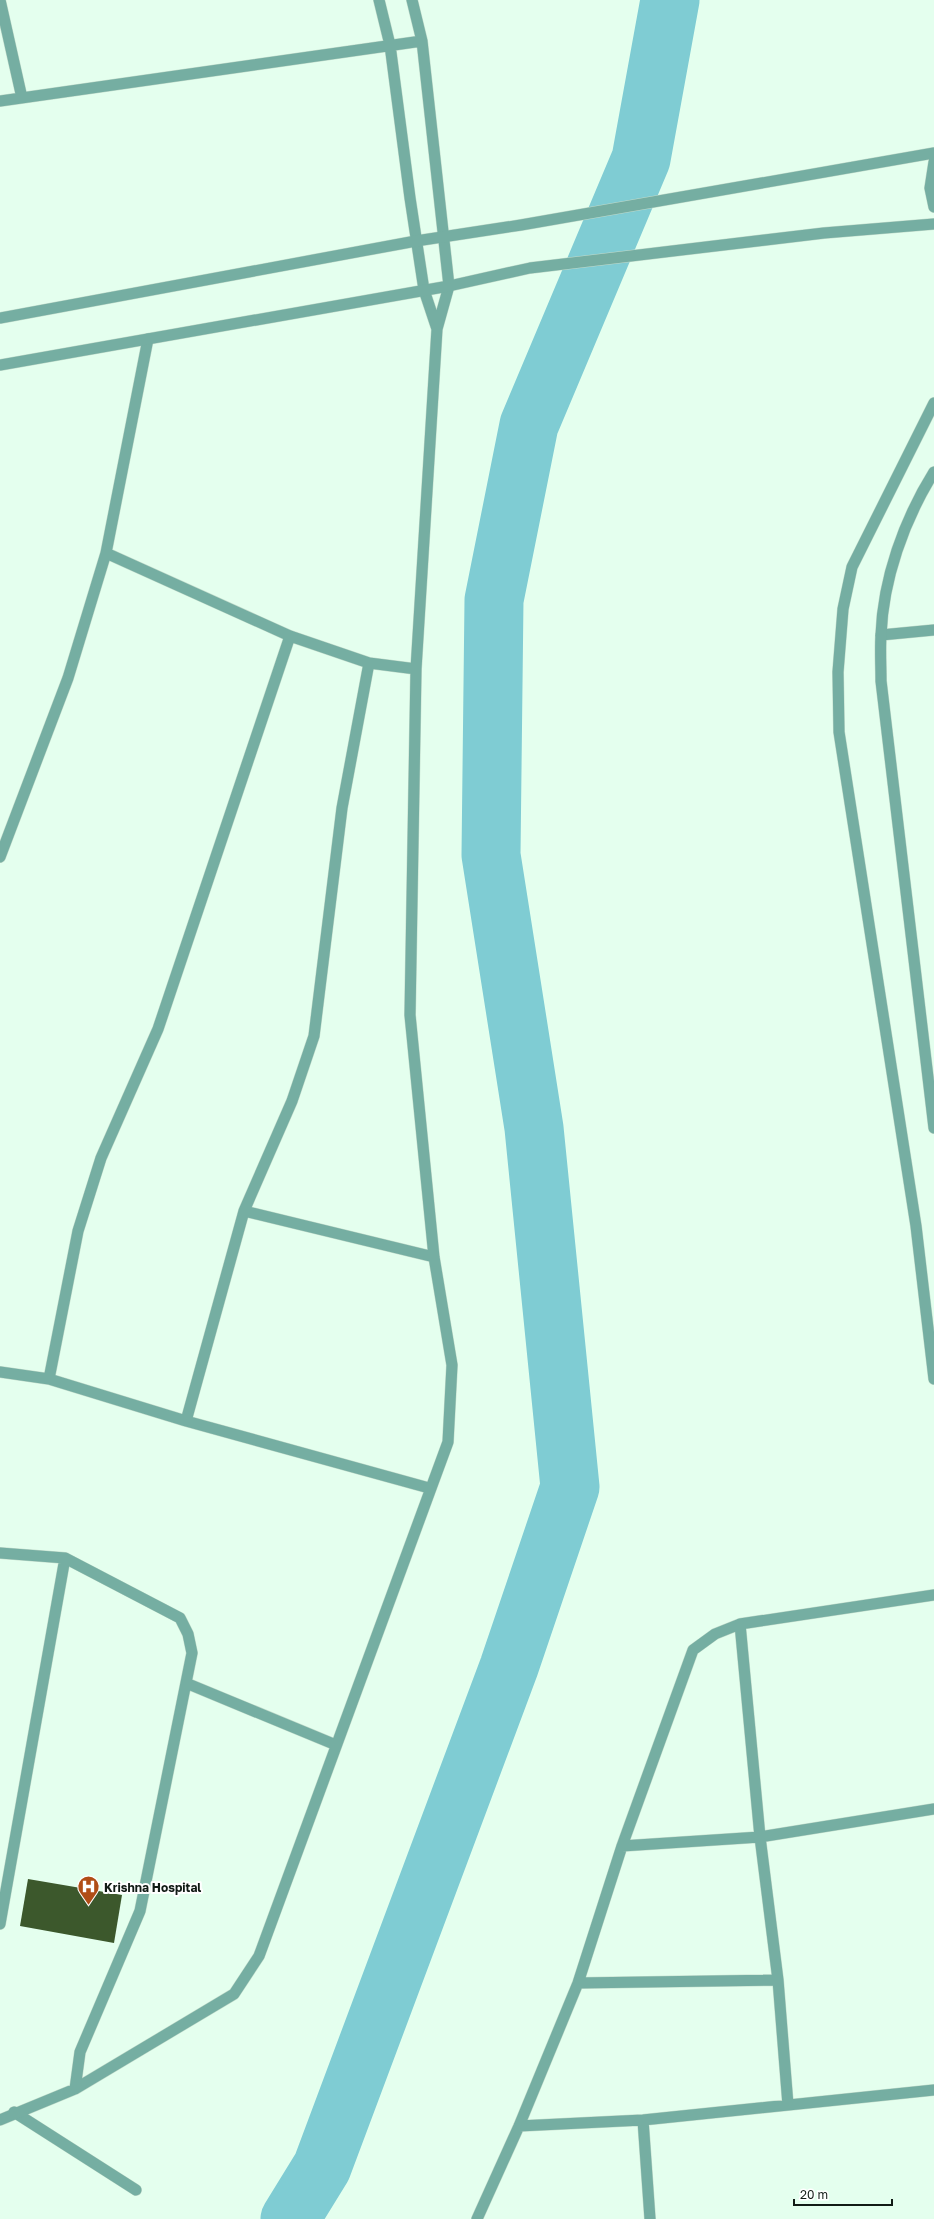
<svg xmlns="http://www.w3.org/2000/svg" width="934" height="2219" font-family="'Golos Text',sans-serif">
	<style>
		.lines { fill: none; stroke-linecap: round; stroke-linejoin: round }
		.river { stroke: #7fccd3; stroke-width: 59 }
		.building { fill: #3c582c }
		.service-casing { stroke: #c2dbcb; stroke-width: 12 }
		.minor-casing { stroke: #c2dbcb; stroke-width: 12 }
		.tertiary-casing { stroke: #c2dbcb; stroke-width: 12 }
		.service { stroke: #75aea2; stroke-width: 11 }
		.minor { stroke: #75aea2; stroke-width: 11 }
		.tertiary { stroke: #75aea2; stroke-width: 11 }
		.labels { text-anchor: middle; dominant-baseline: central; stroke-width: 4; stroke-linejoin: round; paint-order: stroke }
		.poi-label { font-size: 12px; font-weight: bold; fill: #111b15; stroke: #fff; text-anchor: start }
	</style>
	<rect width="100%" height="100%" fill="#e4ffee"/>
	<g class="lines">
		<path class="river" d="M290,2219L322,2167L509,1667L570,1487L534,1128L491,855L494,600L529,425L641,159L670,0"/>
	</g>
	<path class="building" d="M28,1879L122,1895L114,1943L20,1926Z"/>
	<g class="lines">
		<defs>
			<path id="service" d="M14,2112L136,2190"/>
			<path id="minor" d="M0,0L22,98
				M379,0L390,45L410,198L424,290L437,329
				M0,101L422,41
				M106,553L290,636L369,663L416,669
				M881,635L934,630
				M0,857L68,678L106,553L148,339
				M244,1211L434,1257
				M0,1372L49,1379L186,1421L429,1488
				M49,1379L78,1231L101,1158L158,1029L290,636
				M186,1421L244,1211L292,1101L314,1036L342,808L369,663
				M0,1553L65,1558L180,1618L188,1634L192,1653L140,1911L80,2052L75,2089
				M740,1624L760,1837L778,1980L788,2105
				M186,1683L336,1745
				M622,1846L760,1837L934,1809
				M0,1924L65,1558
				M578,1983L778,1980
				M0,2120L75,2089L234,1994L259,1956L448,1442L452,1365L434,1257L410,1015L416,669L437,329L449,286L422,41L412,0
				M643,2120L650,2219
				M519,2126L643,2120L934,2090
				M477,2219L519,2126L578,1983L622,1846L693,1650L715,1634L740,1624L934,1595"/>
			<path id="tertiary" d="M934,162L930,188L934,207
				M0,318L416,241L521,225L934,153
				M0,365L449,286L530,268L824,233L934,224
				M934,403L852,567L843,609L838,672L839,732L916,1226L934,1379
				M934,472C904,520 883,579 881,635C880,650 881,666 881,681L934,1128"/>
		</defs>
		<use href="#service" class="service-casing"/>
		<use href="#minor" class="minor-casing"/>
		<use href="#tertiary" class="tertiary-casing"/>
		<use href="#service" class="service"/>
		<use href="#minor" class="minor"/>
		<use href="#tertiary" class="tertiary"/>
	</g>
	<defs>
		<symbol id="hospital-pin" viewBox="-11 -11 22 30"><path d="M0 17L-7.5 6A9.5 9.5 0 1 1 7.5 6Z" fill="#b04d16" stroke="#fff"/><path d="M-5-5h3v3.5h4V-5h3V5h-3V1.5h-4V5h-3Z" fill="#fff"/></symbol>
	</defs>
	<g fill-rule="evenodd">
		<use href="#hospital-pin" x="76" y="1874" width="25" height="34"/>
	</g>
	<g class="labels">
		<g class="poi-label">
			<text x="104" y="1887">Krishna Hospital</text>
		</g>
	</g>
	<path d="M794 2199v6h98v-6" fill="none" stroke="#111b15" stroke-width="2"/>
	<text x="800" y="2199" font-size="12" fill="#111b15" stroke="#ffffff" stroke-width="3" paint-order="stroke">20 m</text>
</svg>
